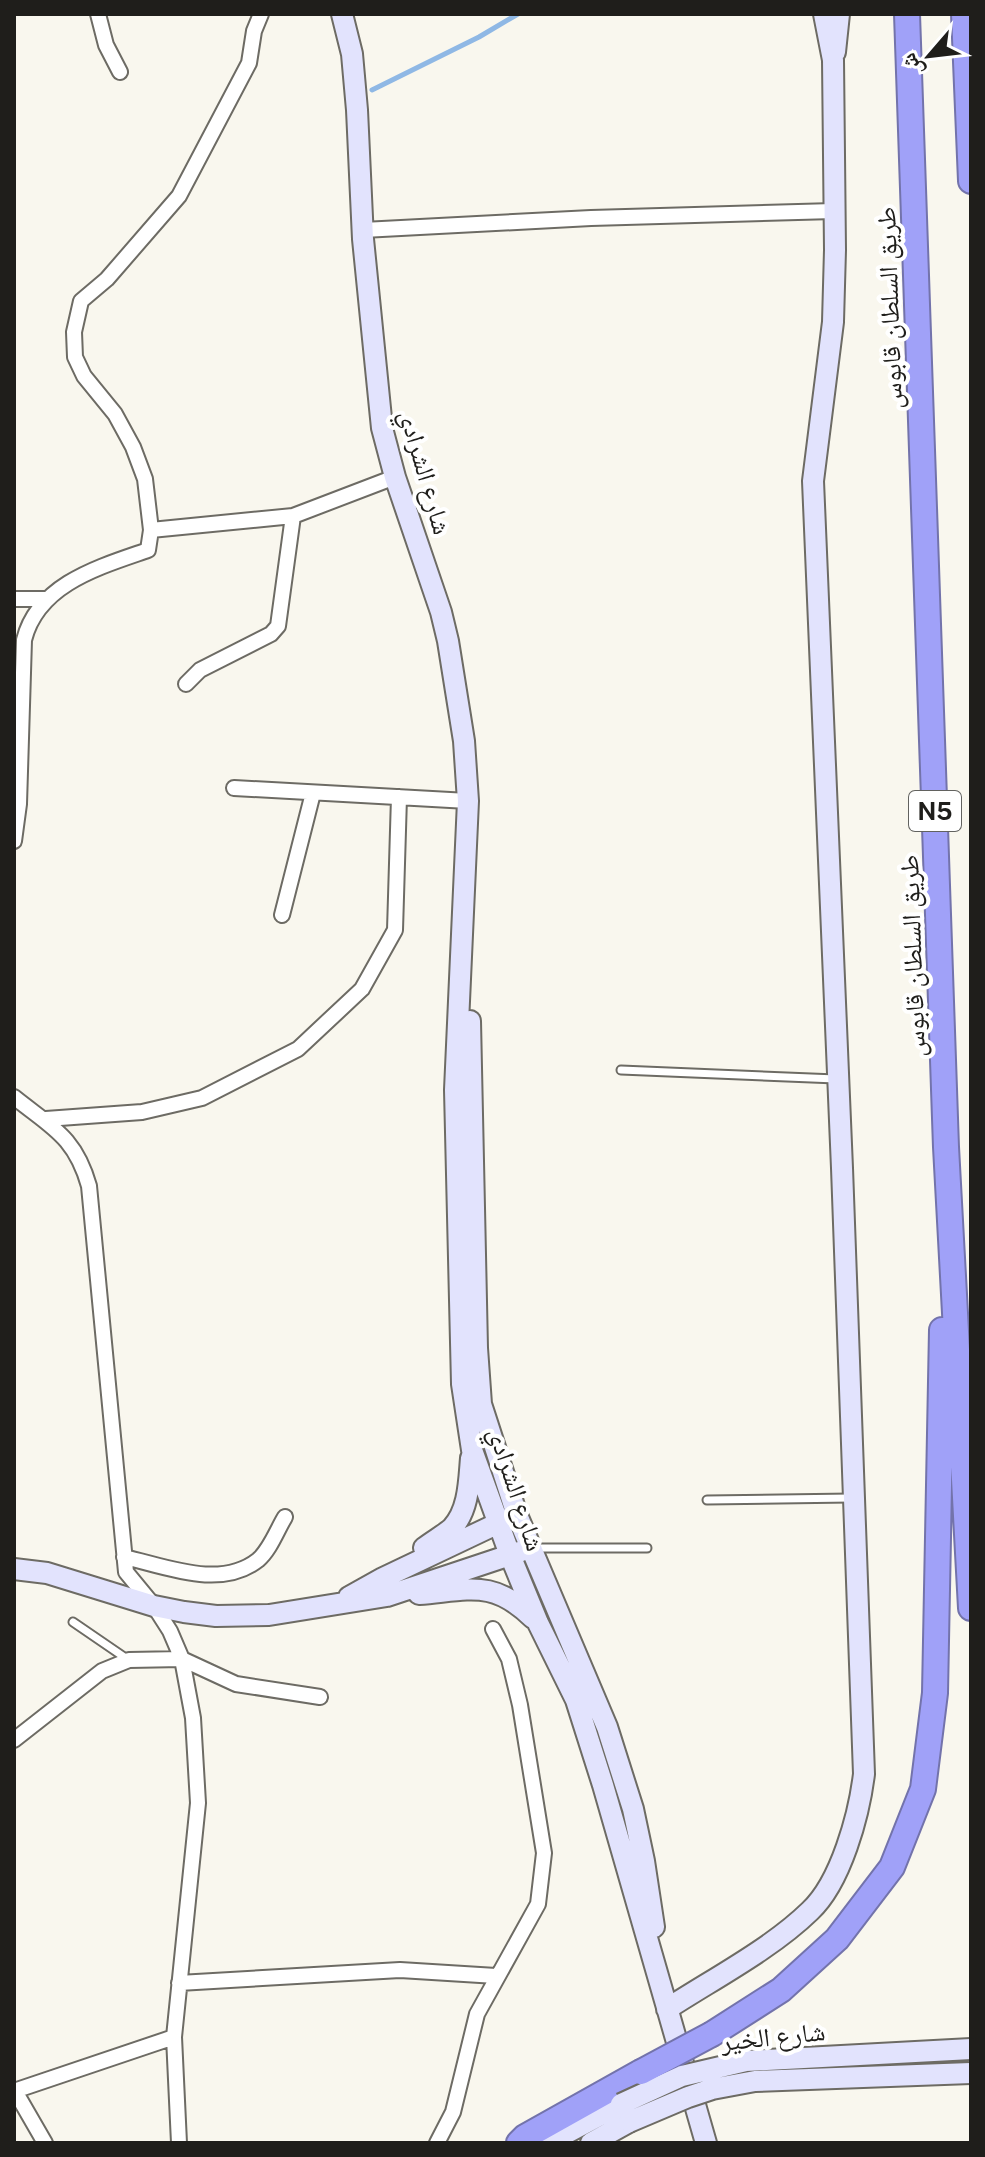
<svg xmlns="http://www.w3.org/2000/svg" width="985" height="2157" font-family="'Public Sans','Noto Naskh Arabic',sans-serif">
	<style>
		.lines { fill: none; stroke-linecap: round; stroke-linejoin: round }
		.stream { stroke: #8fb8e5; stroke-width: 5 }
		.lane-casing { stroke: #6d6b64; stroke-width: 11 }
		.street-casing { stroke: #6d6b64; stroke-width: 18 }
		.secondary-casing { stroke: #6d6b64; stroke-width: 24 }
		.highway-casing { stroke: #7373ab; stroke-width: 28 }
		.lane { stroke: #fff; stroke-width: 7 }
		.street { stroke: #fff; stroke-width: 14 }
		.secondary { stroke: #e2e3fd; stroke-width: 20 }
		.highway { stroke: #a0a1f8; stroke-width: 24 }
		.secondary-bridge-casing { stroke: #6d6b64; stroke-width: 24; stroke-linecap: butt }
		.highway-bridge-casing { stroke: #7373ab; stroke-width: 28; stroke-linecap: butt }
		.secondary-bridge { stroke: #e2e3fd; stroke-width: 20 }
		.highway-bridge { stroke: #a0a1f8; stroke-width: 24 }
		.labels { text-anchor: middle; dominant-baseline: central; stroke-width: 8; stroke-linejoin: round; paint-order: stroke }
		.shield { fill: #fff; stroke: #62625f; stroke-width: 2 }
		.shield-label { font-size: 24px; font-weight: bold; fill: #1f1e1b }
		.street-label { font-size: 26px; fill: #1f1e1b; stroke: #fff }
	</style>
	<rect width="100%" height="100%" fill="#f9f7ee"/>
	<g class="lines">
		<path class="stream" d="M372,90L479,37L518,14"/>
		<defs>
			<path id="lane" d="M621,1070L836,1079
				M707,1500L851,1498
				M534,1548H647
				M73,1622L127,1659"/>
			<path id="street" d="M98,14L106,45L120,72
				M363,230L591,218L834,211
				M151,530L293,516L395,477
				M14,599H46
				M186,684L200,670L271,634L278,626L293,516
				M234,788L468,801
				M14,841L19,804L24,640C38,584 99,567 148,550L151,530L145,479L133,447L115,414L84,376L75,357L74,332L81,301L107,279L179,196L249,63L254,31L261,14
				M282,915L313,793
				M14,1097C51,1127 75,1136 89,1186L126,1572L154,1606L170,1631L182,1659L193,1718L198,1803L174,2037L179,2143
				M46,1119L142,1112L202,1098L298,1049L362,989L395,930L399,797
				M124,1557C165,1566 220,1590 258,1560C270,1550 277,1530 285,1517
				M14,1740L102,1671L129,1660L182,1659L236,1684L320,1697
				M179,1983L400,1970L496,1976
				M14,2091L174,2037
				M15,2091L45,2143
				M437,2143L453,2112L477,2014L538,1904L544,1853L520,1705L509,1659L493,1629"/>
			<path id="secondary" d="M342,14L352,54L357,110L363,239L382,428L395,477L441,612L448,641L464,741L468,801L455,1090L462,1384L472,1450L510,1555L538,1623L576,1700L603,1785L706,2143
				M835,52L839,14
				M470,1021L477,1348L481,1404L517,1515L607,1727L633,1809L644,1861L654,1927
				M424,1548C433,1541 444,1535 452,1528C469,1510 469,1481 471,1458
				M14,1569L47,1573L154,1606L184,1612L216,1616L269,1615L387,1596L519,1552
				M419,1594C470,1590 493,1579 533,1618
				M349,1597L383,1578L507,1519
				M667,2009C713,1979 771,1949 810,1911C841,1882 859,1815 864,1774L842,1168L813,481L833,322L835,250L833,60L824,14
				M548,2143L621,2104
				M591,2143L629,2122"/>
			<path id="highway" d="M907,14L946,1147L971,1608
				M964,14L971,181
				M712,2034L781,1990L837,1939L892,1867L923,1789L935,1693L942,1330
				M519,2143L525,2137L641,2072"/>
		</defs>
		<use href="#lane" class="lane-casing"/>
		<use href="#street" class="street-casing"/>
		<use href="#secondary" class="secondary-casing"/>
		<use href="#highway" class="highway-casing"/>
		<use href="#lane" class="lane"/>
		<use href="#street" class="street"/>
		<use href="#secondary" class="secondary"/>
		<use href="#highway" class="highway"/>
		<defs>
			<path id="secondary-bridge" d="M621,2104L682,2076L746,2061L971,2049
				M629,2122L688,2097L712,2089L755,2081L971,2073"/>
			<path id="highway-bridge" d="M641,2072L712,2034"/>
		</defs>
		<use href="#secondary-bridge" class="secondary-bridge-casing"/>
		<use href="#highway-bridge" class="highway-bridge-casing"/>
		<use href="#secondary-bridge" class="secondary-bridge"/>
		<use href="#highway-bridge" class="highway-bridge"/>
	</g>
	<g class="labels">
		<rect class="shield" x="909" y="791" width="52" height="40" rx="6"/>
		<g class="shield-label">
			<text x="935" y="811">N5</text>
		</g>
		<g class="street-label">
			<text transform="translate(889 308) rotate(-92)">طريق السلطان قابوس</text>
			<text transform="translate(426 472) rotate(74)">شارع الشرادي</text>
			<text transform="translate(912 956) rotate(-92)">طريق السلطان قابوس</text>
			<text transform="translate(517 1489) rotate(72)">شارع الشرادي</text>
			<text transform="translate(773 2036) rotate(-6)">شارع الخير</text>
		</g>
	</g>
	<rect width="985" height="2157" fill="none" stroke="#1f1e1b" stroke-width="32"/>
	<g transform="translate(929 56) rotate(242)" stroke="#ffffff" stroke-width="6" paint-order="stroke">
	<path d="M0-6L14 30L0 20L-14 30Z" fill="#1f1e1b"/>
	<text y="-12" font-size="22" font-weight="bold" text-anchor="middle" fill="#1f1e1b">ش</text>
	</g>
</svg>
